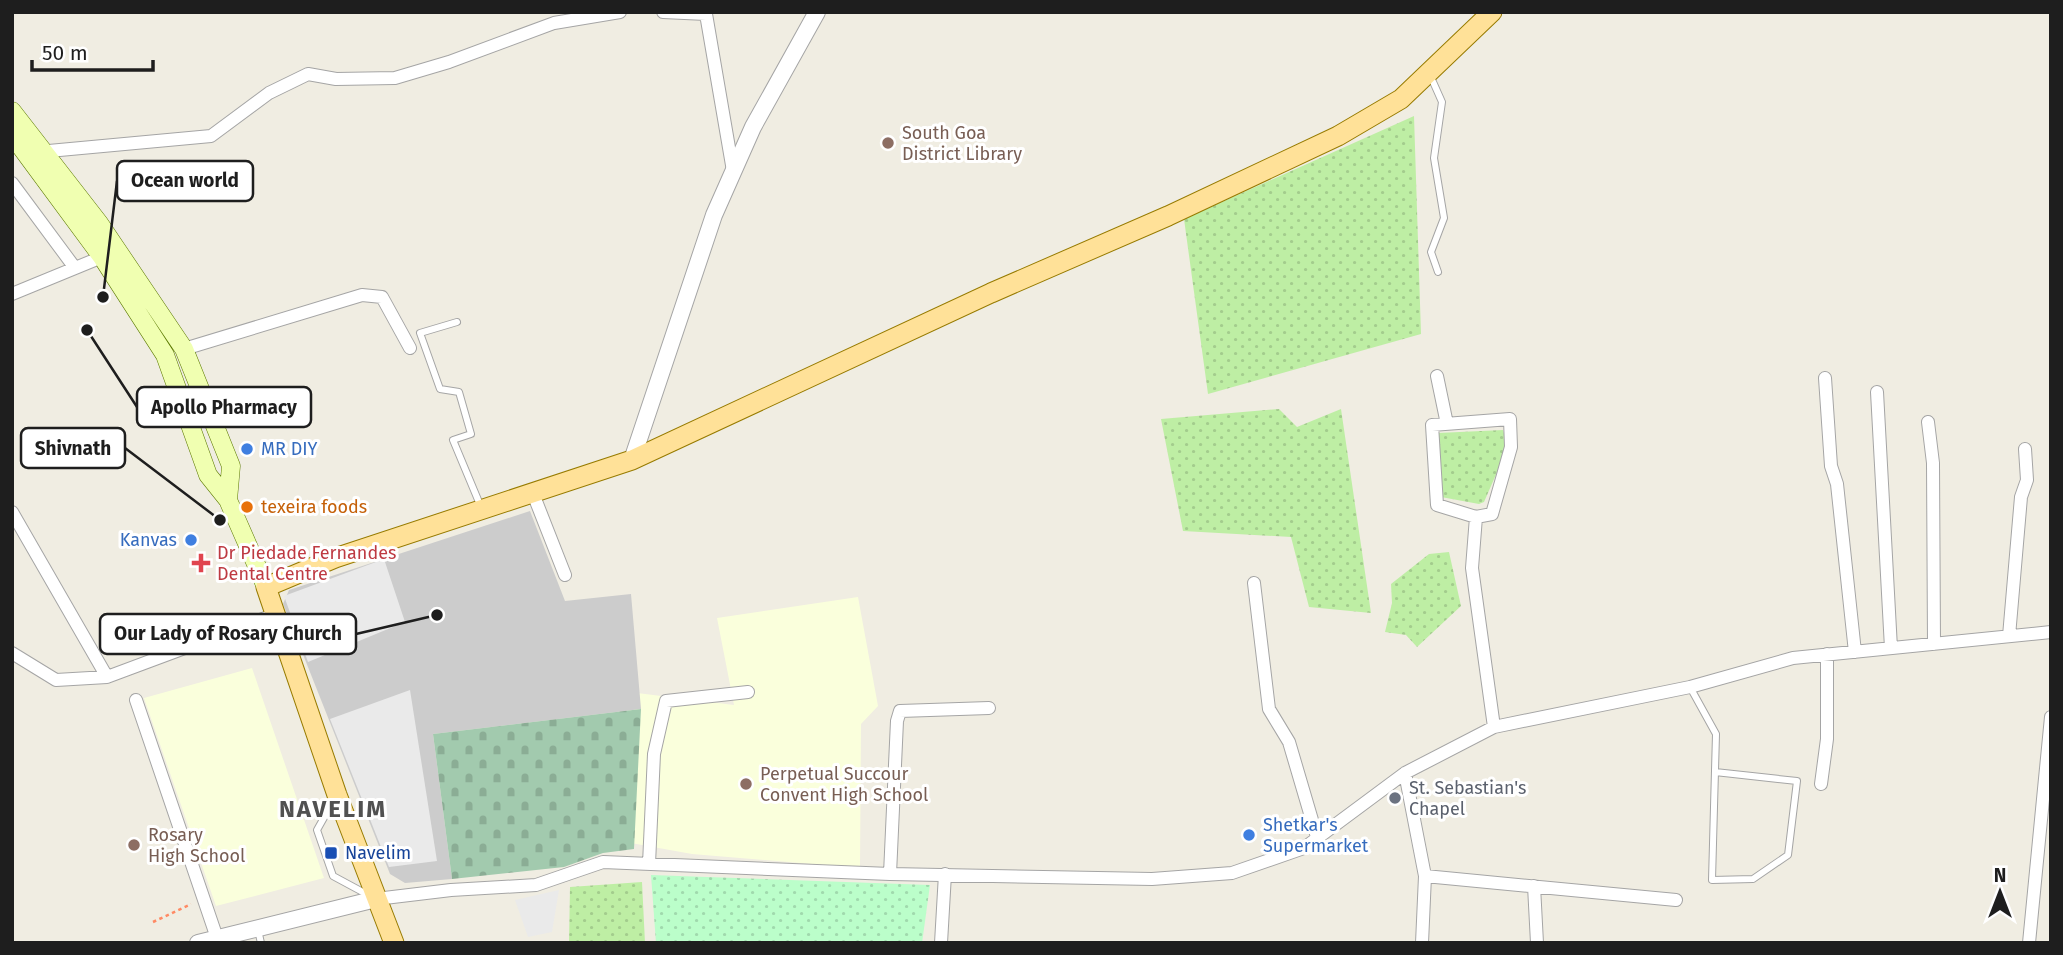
<svg xmlns="http://www.w3.org/2000/svg" width="2063" height="955" font-family="'Fira Sans',sans-serif">
	<style>
		.education { fill: #faffdc }
		.religious { fill: #ccc }
		.grass { fill: url(#grass-dots) }
		.cemetery { fill: url(#cemetery-stones) }
		.park { fill: url(#park-dots) }
		.parking { fill: #eaeaea }
		.lines { fill: none; stroke-linecap: round; stroke-linejoin: round }
		.service-casing { stroke: #a5a5a5; stroke-width: 8 }
		.minor-casing { stroke: #a5a5a5; stroke-width: 14 }
		.tertiary-casing { stroke: #a5a5a5; stroke-width: 18 }
		.secondary-casing { stroke: #5b7900; stroke-width: 19 }
		.primary-casing { stroke: #977b00; stroke-width: 21 }
		.path { stroke: #ff8a64; stroke-width: 2.5; stroke-dasharray: 3.5 3.5; stroke-linecap: butt }
		.service { stroke: #fff; stroke-width: 6 }
		.minor { stroke: #fff; stroke-width: 12 }
		.tertiary { stroke: #fff; stroke-width: 16 }
		.secondary { stroke: #f0ffb1; stroke-width: 18 }
		.primary { stroke: #ffe198; stroke-width: 19 }
		.education-dot { fill: #8d6e63; stroke: #fff; stroke-width: 2.5 }
		.shop-dot { fill: #3f7fe0; stroke: #fff; stroke-width: 2.5 }
		.food-dot { fill: #e8710a; stroke: #fff; stroke-width: 2.5 }
		.health-dot { fill: #e0444e; stroke: #fff; stroke-width: 2.5 }
		.worship-dot { fill: #6b7280; stroke: #fff; stroke-width: 2.5 }
		.transit-dot { fill: #1a4fb4; stroke: #fff; stroke-width: 2.5 }
		.labels { text-anchor: middle; dominant-baseline: central; stroke-width: 6; stroke-linejoin: round; paint-order: stroke }
		.education-label { font-size: 18px; fill: #785e54; stroke: #fff; text-anchor: start }
		.shop-label { font-size: 18px; fill: #366cbe; stroke: #fff; text-anchor: start }
		.food-label { font-size: 18px; fill: #c56008; stroke: #fff; text-anchor: start }
		.health-label { font-size: 18px; fill: #be3a42; stroke: #fff; text-anchor: start }
		.worship-label { font-size: 18px; fill: #5b616d; stroke: #fff; text-anchor: start }
		.transit-label { font-size: 18px; fill: #164399; stroke: #fff; text-anchor: start }
		.district-label { font-size: 24px; font-weight: bold; letter-spacing: 2px; fill: #515151; stroke: #fff }
		.leader { fill: none; stroke: #1e1e1e; stroke-width: 2.5 }
		.callout-dot { fill: #1e1e1e; stroke: #fff; stroke-width: 2.5 }
		.callout { fill: #fff; stroke: #1e1e1e; stroke-width: 2.5 }
		.callout-label { font-size: 19px; text-anchor: middle; font-weight: bold; fill: #1e1e1e }
	</style>
	<defs>
		<pattern id="grass-dots" width="8" height="8" patternUnits="userSpaceOnUse" patternTransform="scale(1.75)"><rect width="8" height="8" fill="#beeea4"/><path d="M2 2h.1M6 6h.1" fill="none" stroke="#a3cc8d" stroke-width="1.8" stroke-linecap="round"/></pattern>
		<pattern id="cemetery-stones" width="16" height="16" patternUnits="userSpaceOnUse" patternTransform="scale(1.75)"><rect width="16" height="16" fill="#a2caae"/><path d="M2 7V4a2 2 0 0 1 4 0v3zM10 15v-3a2 2 0 0 1 4 0v3z" fill="#8bad95"/></pattern>
		<pattern id="park-dots" width="8" height="8" patternUnits="userSpaceOnUse" patternTransform="scale(1.75)"><rect width="8" height="8" fill="#bbfeca"/><path d="M2 2h.1M6 6h.1" fill="none" stroke="#a0d9ad" stroke-width="1.8" stroke-linecap="round"/></pattern>
	</defs>
	<rect width="100%" height="100%" fill="#f0ede2"/>
	<path class="education" d="M858,597L878,706L861,724L860,868L692,854L631,843L629,692L734,705L717,618Z
		M252,668L324,878L216,906L144,698Z"/>
	<path class="religious" d="M530,511L565,601L631,594L641,709L433,734L452,879L405,883L390,874L283,604L289,590Z"/>
	<path class="grass" d="M1414,116L1421,334L1208,394L1184,219Z
		M1279,409L1297,427L1341,409L1371,613L1309,607L1291,537L1183,531L1161,419Z
		M1503,430L1508,447L1484,502L1479,504L1441,497L1438,433Z
		M1449,552L1461,606L1417,647L1406,635L1385,632L1392,603L1391,584L1429,554Z
		M642,882L645,943H569L570,887Z"/>
	<path class="cemetery" d="M641,709L634,849L603,853L564,867L452,879L433,734Z"/>
	<path class="park" d="M651,875L930,885L922,943H656Z"/>
	<path class="parking" d="M384,559L405,622L308,662L284,596Z
		M410,690L437,861L389,867L330,719Z
		M559,890L552,932L528,937L515,900Z"/>
	<g class="lines">
		<defs>
			<path id="service" d="M1430,75L1442,102L1434,158L1444,218L1431,252L1438,272
				M457,322L420,333L440,389L459,392L471,434L453,440L481,507
				M1690,687L1716,734L1712,880L1753,879L1788,855L1797,781L1715,772
				M335,798L317,830L333,876L372,897
				M258,930L261,943"/>
			<path id="minor" d="M663,12L706,14L733,171
				M38,152L211,136L269,93L308,74L336,79L395,78L449,62L554,23L620,12
				M12,183L75,268
				M12,294L102,257
				M184,349L362,295L382,297L410,348
				M1437,376L1447,424
				M1825,378L1831,466L1837,484L1855,652
				M1877,392L1891,648
				M1928,422L1933,463L1934,644
				M532,491L565,575
				M12,512L107,677
				M1476,517L1492,514L1511,447L1510,419L1432,425L1437,505L1476,517L1472,568L1494,727
				M1254,583L1269,709L1289,742L1317,837
				M2009,636L2021,497L2027,480L2025,449
				M12,653L56,680L107,677L276,614
				M136,700L217,938
				M1405,773L1425,876L1422,943
				M1821,784L1827,739V654
				M649,864L654,754L666,701L748,692
				M890,874L897,721L900,711L989,708
				M1425,876L1676,900
				M1534,886L1537,943
				M376,899L451,890L536,885L603,862L890,874L1152,879L1232,873L1304,848L1405,773L1494,727L1690,687L1793,658L2051,632
				M941,943L945,874
				M2029,943L2051,717"/>
			<path id="tertiary" d="M632,460L714,215L753,127L817,12
				M198,943L376,899"/>
			<path id="secondary" d="M12,111L99,223L184,349L231,466L228,500
				M12,135L102,257L165,355L208,475L228,500L266,587"/>
			<path id="primary" d="M394,943L337,795L266,587L335,558L632,460L991,293L1168,216L1338,136L1401,99L1492,12"/>
		</defs>
		<use href="#service" class="service-casing"/>
		<use href="#minor" class="minor-casing"/>
		<use href="#tertiary" class="tertiary-casing"/>
		<use href="#secondary" class="secondary-casing"/>
		<use href="#primary" class="primary-casing"/>
		<path class="path" d="M153,922L191,904"/>
		<use href="#service" class="service"/>
		<use href="#minor" class="minor"/>
		<use href="#tertiary" class="tertiary"/>
		<use href="#secondary" class="secondary"/>
		<use href="#primary" class="primary"/>
	</g>
	<g class="education-dot">
		<circle cx="888" cy="143" r="7"/>
		<circle cx="746" cy="784" r="7"/>
		<circle cx="134" cy="845" r="7"/>
	</g>
	<g class="shop-dot">
		<circle cx="247" cy="449" r="7"/>
		<circle cx="191" cy="540" r="7"/>
		<circle cx="1249" cy="835" r="7"/>
	</g>
	<circle class="food-dot" cx="247" cy="507" r="7"/>
	<path class="health-dot" d="M197.5 552.5h7v7h7v7h-7v7h-7v-7h-7v-7h7z"/>
	<circle class="worship-dot" cx="1395" cy="798" r="7"/>
	<rect class="transit-dot" x="324" y="846" width="14" height="14" rx="3.5"/>
	<g class="labels">
		<g class="education-label">
			<text x="902" y="133">South Goa<tspan x="902" dy="21">District Library</tspan></text>
			<text x="760" y="774">Perpetual Succour<tspan x="760" dy="21">Convent High School</tspan></text>
			<text x="148" y="835">Rosary<tspan x="148" dy="21">High School</tspan></text>
		</g>
		<g class="shop-label">
			<text x="261" y="449">MR DIY</text>
			<text x="177" y="540" text-anchor="end">Kanvas</text>
			<text x="1263" y="825">Shetkar's<tspan x="1263" dy="21">Supermarket</tspan></text>
		</g>
		<g class="food-label">
			<text x="261" y="507">texeira foods</text>
		</g>
		<g class="health-label">
			<text x="217" y="553">Dr Piedade Fernandes<tspan x="217" dy="21">Dental Centre</tspan></text>
		</g>
		<g class="worship-label">
			<text x="1409" y="788">St. Sebastian's<tspan x="1409" dy="21">Chapel</tspan></text>
		</g>
		<g class="transit-label">
			<text x="345" y="853">Navelim</text>
		</g>
		<g class="district-label">
			<text x="333" y="809">NAVELIM</text>
		</g>
	</g>
	<path class="leader" d="M103 297L117 181M87 330L137 407M220 520L125 448M437 615L356 634"/>
	<g class="callout-dot">
		<circle cx="103" cy="297" r="7"/>
		<circle cx="87" cy="330" r="7"/>
		<circle cx="220" cy="520" r="7"/>
		<circle cx="437" cy="615" r="7"/>
	</g>
	<g class="callout">
		<rect x="117" y="161" width="136" height="40" rx="7"/>
		<rect x="137" y="387" width="174" height="40" rx="7"/>
		<rect x="21" y="428" width="104" height="40" rx="7"/>
		<rect x="100" y="614" width="256" height="40" rx="7"/>
	</g>
	<g class="callout-label">
		<text x="185" y="187">Ocean world</text>
		<text x="224" y="414">Apollo Pharmacy</text>
		<text x="73" y="455">Shivnath</text>
		<text x="228" y="640">Our Lady of Rosary Church</text>
	</g>
	<rect width="2063" height="955" fill="none" stroke="#1e1e1e" stroke-width="28"/>
	<g transform="translate(2000 892)" stroke="#ffffff" stroke-width="5" paint-order="stroke">
	<path d="M0-5L12 26L0 18L-12 26Z" fill="#1e1e1e"/>
	<text y="-10" font-size="19" font-weight="bold" text-anchor="middle" fill="#1e1e1e">N</text>
	</g>
	<path d="M32 60v10h121v-10" fill="none" stroke="#1e1e1e" stroke-width="3.5"/>
	<text x="42" y="60" font-size="21" fill="#1e1e1e" stroke="#ffffff" stroke-width="5" paint-order="stroke">50 m</text>
</svg>
